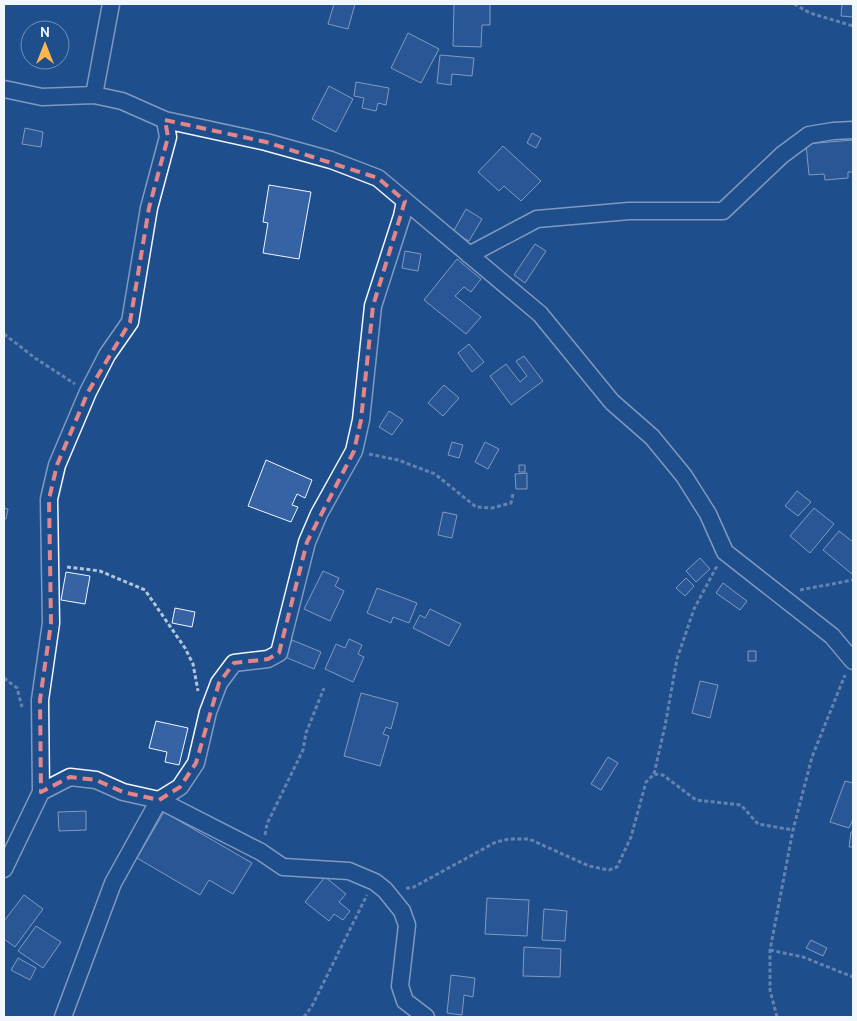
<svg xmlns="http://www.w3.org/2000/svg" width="857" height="1021" font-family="Cabin,sans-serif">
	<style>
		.building { fill: #3563a3; stroke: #f2f6ff }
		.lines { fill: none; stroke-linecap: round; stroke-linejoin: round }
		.street-casing { stroke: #f2f6ff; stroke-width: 19 }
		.path { stroke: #b3c4dc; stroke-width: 3; stroke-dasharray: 4 2.5; stroke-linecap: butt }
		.street { stroke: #1f4e8c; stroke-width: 16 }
		.marked { fill: none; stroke: #e38589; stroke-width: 4; stroke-dasharray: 10 6; stroke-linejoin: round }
	</style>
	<rect width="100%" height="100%" fill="#1f4e8c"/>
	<path class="building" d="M334,4H355L348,29L328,24Z
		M454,4H490V25H482L481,47L453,46Z
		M842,4H853V17L841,16Z
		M408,33L439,49L421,83L391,68Z
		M440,55L474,58L472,76L452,74L451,85L437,83Z
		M356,82L389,88L386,105L378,103L376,111L362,108L364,98L354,96Z
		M329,86L353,99L336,132L312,119Z
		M25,128L43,132L41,147L22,144Z
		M532,133L541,138L536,148L527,143Z
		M853,140V172H848V178L825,180L824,174L809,175L806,144Z
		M503,146L541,181L521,201L504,186L499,191L478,172Z
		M269,185L311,192L299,259L263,253L268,223L263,222Z
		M466,209L482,219L469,241L453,232Z
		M535,244L546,251L525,283L514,275Z
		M405,251L421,254L418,271L402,268Z
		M457,259L481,279L471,292L464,287L455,296L481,317L466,334L424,300Z
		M469,344L484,362L472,372L458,353Z
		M524,356L543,381L511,405L490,376L506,364L520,382L527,376L516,361Z
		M444,385L459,398L443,416L428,403Z
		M389,411L403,420L392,435L379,427Z
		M452,442L463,445L459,458L448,455Z
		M485,442L499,449L488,469L475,462Z
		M266,460L312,480L305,498L297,494L292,505L298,507L291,522L248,506Z
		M519,465H525V472H519Z
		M527,473V489H516L515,474Z
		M797,491L811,502L798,516L785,506Z
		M4,508L8,509L6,519H4Z
		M814,508L834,524L810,553L790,536Z
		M443,512L457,515L452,538L438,535Z
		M839,531L853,542V572L852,574L823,550Z
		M700,558L710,569L696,582L686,571Z
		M323,571L339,578L335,586L344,591L330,621L304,609Z
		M66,572L90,576L85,604L61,600Z
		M686,578L694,586L685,596L676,588Z
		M723,583L747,601L740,610L716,593Z
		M377,588L417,603L409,623L393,617L391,623L367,613Z
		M175,608L195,612L192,627L172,623Z
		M430,609L461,624L449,646L413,628L420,615L425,618Z
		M349,639L362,645L358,654L364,657L353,682L325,669L336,644L345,648Z
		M292,640L321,652L314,669L285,657Z
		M748,651H756V661H748Z
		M700,681L718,685L710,718L692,713Z
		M361,693L398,703L391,729L386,727L383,734L389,736L380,766L344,756Z
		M156,721L188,728L179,765L165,762L167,752L149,748Z
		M608,757L618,763L601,790L591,784Z
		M845,781L853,783V819L849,828L830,822Z
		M86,811V830L59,831L58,812Z
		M164,812L252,863L233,894L209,880L200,895L137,858Z
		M851,832H853V847H849Z
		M325,877L346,894L339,902L350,911L343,920L334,914L329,921L305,902Z
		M24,895L43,909L15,947L4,939V921Z
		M487,898L529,900L527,936L485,934Z
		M544,909L567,911L565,941L542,940Z
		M36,926L61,942L43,968L18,951Z
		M811,940L827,948L823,956L806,948Z
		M524,947L561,949L560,977L523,976Z
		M18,958L36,968L30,980L11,970Z
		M451,975L475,978L473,997L464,995L462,1015L447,1013Z"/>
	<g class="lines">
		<defs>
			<path id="street" d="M4,89L42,97L94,95L122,101L165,120L266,142L331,160L378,178L540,314L612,402L652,437L684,476L708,514L725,552L832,636L853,661
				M94,95L111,4
				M469,255L537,219L629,211H723L782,155L809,135L833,131L853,130
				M41,792L40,700L51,623L49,499L57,465L88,392L107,355L130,322L149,208L168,137L165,120
				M4,869L41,792L70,777L96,780L123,792L159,800L261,852L283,867L349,871L375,882L385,890L402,911L407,925L400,986L405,1001L426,1017
				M63,1017L113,883L159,800L180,787L196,763L208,712L219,683L234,663L268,659L279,653L307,542L319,514L354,451L361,420L373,306L402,216L405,201"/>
		</defs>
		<use href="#street" class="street-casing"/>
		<path class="path" d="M794,4L810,13L853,26
			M4,334L35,358L75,384
			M369,454L398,460L435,474L476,507L492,508L511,503L513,494
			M67,567L100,571L145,590L185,648L193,664L198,691
			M800,590L853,580
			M4,678L17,688L22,707
			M654,774L665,726L677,659L694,609L717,566
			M265,835L267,824L303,750L306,733L324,688
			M406,888H412L496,842L509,839H529L589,866L609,870L617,867L631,837L646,782L654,774L663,775L696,800L741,805L758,824L793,830
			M770,950L803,957L853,977
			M304,1017L312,1006L367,895
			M777,1017L770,990V950L793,830L812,757L845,675"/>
		<use href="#street" class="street"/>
	</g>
	<path d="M0 0H857V1021H0ZM165,120L266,142L378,178L405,201L373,306L361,420L354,451L307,542L279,653L268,659L234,663L219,683L196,763L180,787L159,800L123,792L96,780L70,777L41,792L40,700L51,623L49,499L57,465L88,392L130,322L149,208L168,137Z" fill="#1f4e8c" fill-opacity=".55" fill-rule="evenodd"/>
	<path class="marked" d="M165,120L266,142L378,178L405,201L373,306L361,420L354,451L307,542L279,653L268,659L234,663L219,683L196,763L180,787L159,800L123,792L96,780L70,777L41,792L40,700L51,623L49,499L57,465L88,392L130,322L149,208L168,137Z"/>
	<rect width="857" height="1021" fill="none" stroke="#f2f6ff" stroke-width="10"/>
	<g transform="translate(45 45)"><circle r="24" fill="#1f4e8c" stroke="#7391ba"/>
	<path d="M0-4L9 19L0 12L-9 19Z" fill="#ffb74d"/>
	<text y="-8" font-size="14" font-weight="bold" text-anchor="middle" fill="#f2f6ff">N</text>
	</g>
</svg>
